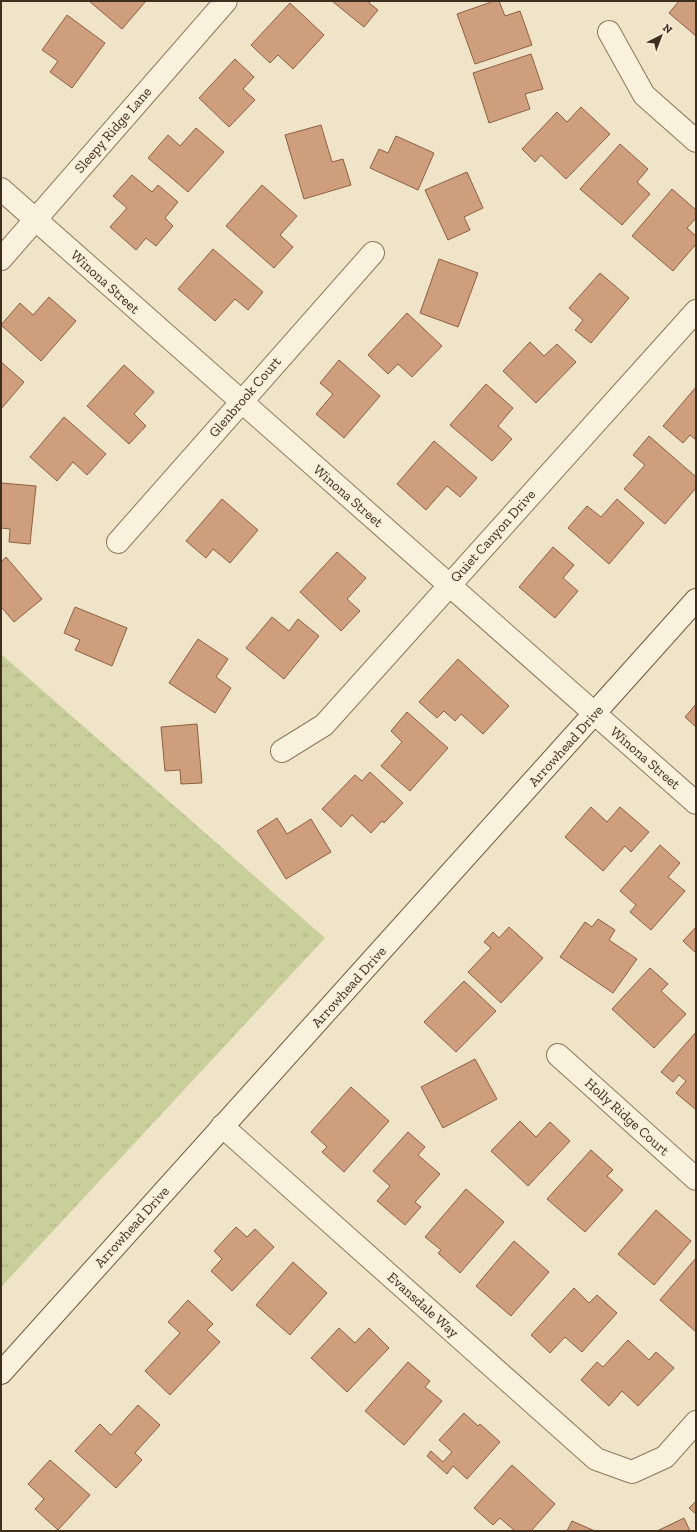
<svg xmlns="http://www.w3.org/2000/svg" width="697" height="1532" font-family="'Zilla Slab',serif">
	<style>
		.grass { fill: url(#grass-tufts) }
		.building { fill: #cf9f7d; stroke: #8d5f41 }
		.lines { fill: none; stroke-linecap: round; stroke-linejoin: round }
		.minor-casing { stroke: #8d765c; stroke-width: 24 }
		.secondary-casing { stroke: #6f573f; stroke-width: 24 }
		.minor { stroke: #faf1dc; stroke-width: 22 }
		.secondary { stroke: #faf1dc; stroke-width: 22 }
		.labels { text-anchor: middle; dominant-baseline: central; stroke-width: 3; stroke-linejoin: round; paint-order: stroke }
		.street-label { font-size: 14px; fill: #3d2e20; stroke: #f7eed8 }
	</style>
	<defs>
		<pattern id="grass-tufts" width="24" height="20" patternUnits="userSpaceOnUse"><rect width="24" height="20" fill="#c9cf9b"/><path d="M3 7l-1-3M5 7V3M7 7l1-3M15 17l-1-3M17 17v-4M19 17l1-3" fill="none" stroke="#aeb285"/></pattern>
	</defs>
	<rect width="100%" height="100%" fill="#f0e4c8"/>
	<path class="grass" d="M1,654L325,938L1,1287Z"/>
	<path class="building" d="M89,1H146L122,29Z
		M332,1H371L369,3L378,10L364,27Z
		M494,1H499L505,16L520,11L532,45L475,64L457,14Z
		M679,1H696V36L669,13Z
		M290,3L324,35L293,69L278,55L270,63L251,45Z
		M67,15L105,43L72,88L50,72L58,61L42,50Z
		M531,54L543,89L525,94L530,109L489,123L473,73Z
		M235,59L254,77L243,89L255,100L229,127L199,98Z
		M581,107L610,134L566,179L541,155L535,162L522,149L557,112L567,122Z
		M321,125L332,162L343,159L351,185L304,199L285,135Z
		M196,128L224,152L188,192L148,158L168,135L180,146Z
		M396,136L434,153L418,190L370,168L379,149L388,153Z
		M620,144L648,169L637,182L650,194L622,225L580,189Z
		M467,172L483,208L464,217L470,230L448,240L425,190Z
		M132,175L152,192L158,185L178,202L165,218L173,226L156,246L146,238L136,250L110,227L127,208L113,196Z
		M262,185L297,216L280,235L293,247L274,268L226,226Z
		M672,189L696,210V218L687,228L696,236V244L673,271L632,236Z
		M213,249L263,292L248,310L235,299L215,321L178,289Z
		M439,259L478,273L458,327L420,313Z
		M600,273L629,298L591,343L575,330L583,320L569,308Z
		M49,297L76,321L41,361L1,325L20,303L33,315Z
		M407,313L442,346L412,377L398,364L388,374L368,355Z
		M530,342L544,356L557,344L576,362L536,403L503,371Z
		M339,360L380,396L344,438L316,414L333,394L320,383Z
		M1,362L24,382L1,409Z
		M124,365L154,392L134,414L146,426L129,444L87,406Z
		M486,384L513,408L498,426L512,439L492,461L450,425Z
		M696,387V440L690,435L683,443L663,426Z
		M64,417L106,454L87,475L73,462L57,481L30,457Z
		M649,436L696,477V488L665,524L624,489L645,465L633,455Z
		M434,441L477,478L460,497L447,486L426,510L397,484Z
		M1,483L36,486L30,544L9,542L10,529L1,528Z
		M222,499L258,530L230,563L213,549L206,558L186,541Z
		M617,499L644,523L609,564L568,528L587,506L601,517Z
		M553,547L574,565L563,578L578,591L555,618L519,587Z
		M337,552L366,578L347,599L360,611L341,631L300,592Z
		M6,557L42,599L14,622L2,608L1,609V562Z
		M75,607L127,628L112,666L75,650L80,640L64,633Z
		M272,617L289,631L298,619L319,636L284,679L246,648Z
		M198,639L228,659L216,677L231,688L215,713L169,683Z
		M458,659L509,706L483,734L461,714L455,721L444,711L437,718L419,702Z
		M696,704V727L685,717Z
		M407,712L448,748L410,791L381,766L402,742L391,731Z
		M197,724L202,783L181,784L180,770L165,771L161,727Z
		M370,772L403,803L384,823L382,821L371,833L352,815L341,827L322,809L355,775L362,781Z
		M591,807L607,822L620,807L649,832L631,852L625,846L603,871L565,837Z
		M277,818L287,834L311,819L331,852L286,879L257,831Z
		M660,845L680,863L668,877L685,891L651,930L630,912L636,905L620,891Z
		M598,919L615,930L609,940L637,959L613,993L560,957L585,922L592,927Z
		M509,927L543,958L501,1003L468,972L491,948L484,942L493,932L499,938Z
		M696,927V953L683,941Z
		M650,968L668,984L661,991L686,1014L654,1048L612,1009Z
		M464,981L496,1011L456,1052L424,1022Z
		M696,1032V1109H695L676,1093L686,1081L679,1075L673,1082L661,1072Z
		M475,1059L497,1099L443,1128L421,1087Z
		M351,1087L389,1121L344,1172L322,1152L327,1147L311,1132Z
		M520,1121L536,1137L550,1122L570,1141L528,1186L491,1151Z
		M408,1132L425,1147L418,1155L440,1174L415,1202L421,1207L405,1225L377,1201L390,1186L373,1171Z
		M591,1150L613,1170L607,1176L623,1190L585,1232L547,1199Z
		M466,1189L504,1222L460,1273L438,1253L441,1250L425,1237Z
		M656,1210L691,1241L654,1285L618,1254Z
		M236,1227L247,1237L255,1229L274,1247L232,1291L211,1271L222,1259L214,1251Z
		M514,1241L549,1272L511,1316L476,1286Z
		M696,1258V1332L660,1300Z
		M293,1262L327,1293L290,1335L256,1305Z
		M574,1288L589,1303L597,1295L617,1313L582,1352L565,1337L550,1353L531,1335Z
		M188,1300L213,1324L207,1330L220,1342L170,1395L145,1371L180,1333L168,1322Z
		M339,1328L355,1343L369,1328L389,1348L347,1392L311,1358Z
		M628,1340L649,1360L656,1352L674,1368L638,1406L622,1391L609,1406L581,1380L597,1362L603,1367Z
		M408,1362L430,1381L425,1387L442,1401L404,1445L365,1411Z
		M138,1405L160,1425L135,1453L142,1460L116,1488L75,1451L100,1424L111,1435Z
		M464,1413L478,1426L480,1424L500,1442L467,1479L453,1466L447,1474L427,1456L431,1451L443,1462L452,1452L439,1440Z
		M50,1460L90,1495L58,1530L35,1509L44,1499L28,1484Z
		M512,1465L555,1504L531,1531H515L500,1518L493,1525L474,1508Z
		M696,1501V1514L689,1508Z
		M684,1518L690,1531H657Z
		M572,1521L595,1531H567Z"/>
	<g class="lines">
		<defs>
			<path id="minor" d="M609,32L644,95L696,141
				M1,189L696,803
				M1,259L226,1
				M118,542L373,253
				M282,751L324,725L696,311
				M558,1055L696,1179
				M222,1126L596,1459L632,1472L665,1457L696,1422"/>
			<path id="secondary" d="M1,1373C233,1115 465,858 696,600"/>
		</defs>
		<use href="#minor" class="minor-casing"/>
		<use href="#secondary" class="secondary-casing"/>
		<use href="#minor" class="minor"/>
		<use href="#secondary" class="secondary"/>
	</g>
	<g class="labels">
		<g class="street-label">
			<text transform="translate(113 130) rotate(-49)">Sleepy Ridge Lane</text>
			<text transform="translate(105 282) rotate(42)">Winona Street</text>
			<text transform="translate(245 397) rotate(-49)">Glenbrook Court</text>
			<text transform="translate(348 496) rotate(41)">Winona Street</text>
			<text transform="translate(493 536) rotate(-48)">Quiet Canyon Drive</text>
			<text transform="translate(566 746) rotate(-48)">Arrowhead Drive</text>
			<text transform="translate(645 758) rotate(41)">Winona Street</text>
			<text transform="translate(349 987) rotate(-48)">Arrowhead Drive</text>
			<text transform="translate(627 1117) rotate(42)">Holly Ridge Court</text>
			<text transform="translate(132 1227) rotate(-48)">Arrowhead Drive</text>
			<text transform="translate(423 1305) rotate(42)">Evansdale Way</text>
		</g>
	</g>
	<rect width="697" height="1532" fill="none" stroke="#3d2e20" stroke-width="4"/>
	<g transform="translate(661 36) rotate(42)" stroke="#f7eed8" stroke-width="3" paint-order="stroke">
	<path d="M0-3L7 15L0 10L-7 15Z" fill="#3d2e20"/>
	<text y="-6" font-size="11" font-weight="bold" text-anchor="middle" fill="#3d2e20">N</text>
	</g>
</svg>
